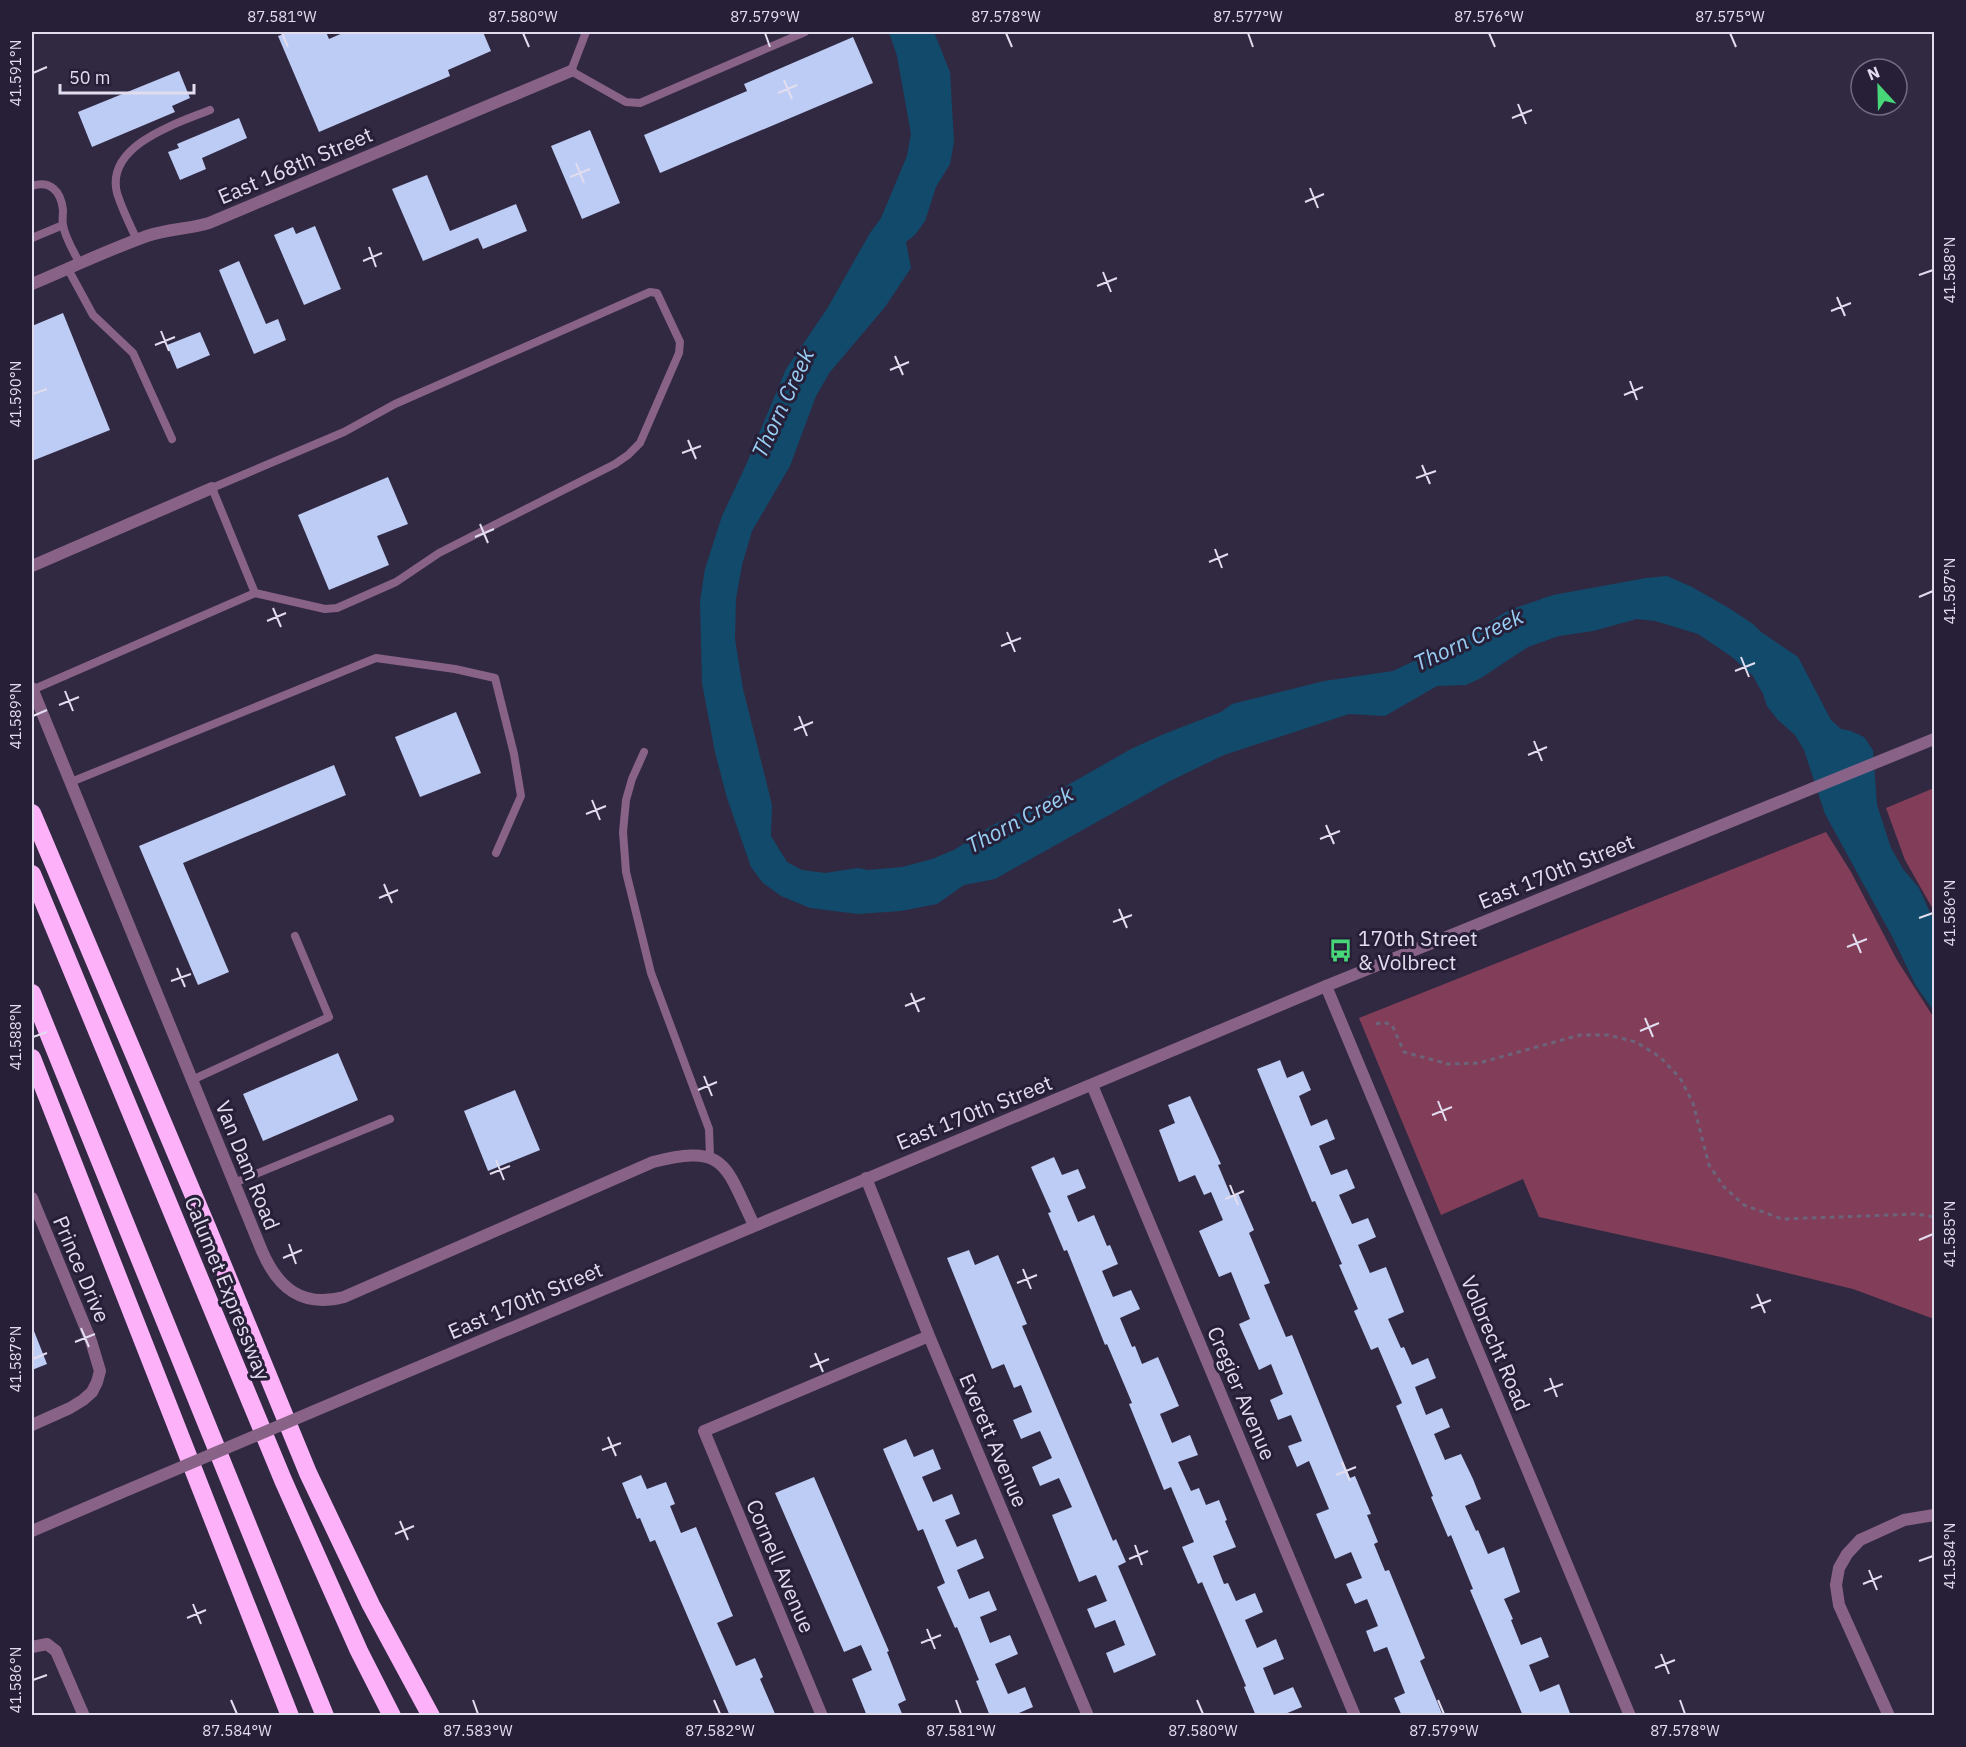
<svg xmlns="http://www.w3.org/2000/svg" width="1966" height="1747" font-family="'IBM Plex Sans',sans-serif">
	<style>
		.forest { fill: #823e58 }
		.water { fill: #114a6b }
		.building { fill: #bdccf5 }
		.lines { fill: none; stroke-linecap: round; stroke-linejoin: round }
		.path { stroke: #6b647a; stroke-width: 3; stroke-dasharray: 4.5 4.5; stroke-linecap: butt }
		.service { stroke: #886287; stroke-width: 8 }
		.minor { stroke: #886287; stroke-width: 12 }
		.tertiary { stroke: #886287; stroke-width: 12 }
		.motorway { stroke: #fcb1f9; stroke-width: 18 }
		.tertiary-bridge { stroke: #886287; stroke-width: 12 }
		.ticks { fill: none; stroke: #e2ddee; stroke-width: 2 }
		.labels { text-anchor: middle; dominant-baseline: central; stroke-width: 6; stroke-linejoin: round; paint-order: stroke }
		.street-label { font-size: 21px; fill: #e2ddee; stroke: #271f38 }
		.poi-label { font-size: 21px; fill: #e2ddee; stroke: #271f38; text-anchor: start }
		.water-label { font-size: 22px; font-style: italic; fill: #98cef3; stroke: #271f38 }
		.neatline { fill: none; stroke: #e2ddee; stroke-width: 2 }
		.ticks-label { font-size: 15px; text-anchor: middle; fill: #e2ddee }
	</style>
	<rect width="100%" height="100%" fill="#312942"/>
	<path class="forest" d="M1934,788V911L1905,860L1886,808Z
		M1826,832L1851,872L1897,960L1934,1018V1319L1853,1289L1721,1257L1539,1217L1523,1179L1441,1215L1359,1018Z"/>
	<path class="water" d="M889,32H934L950,72L954,142L950,164L936,187L925,221L915,235L906,242L911,268L885,307L830,372L816,396L790,466L752,531L742,565L736,599L735,639L743,689L772,805L771,836L787,862L802,870L825,873L858,868L868,870L902,867L932,859L954,850L993,825L1017,814L1131,749L1164,734L1221,712L1232,704L1324,681L1393,671L1467,636L1509,610L1553,595L1646,578L1667,576L1692,587L1732,610L1753,624L1761,632L1798,657L1831,720L1841,729L1851,731L1864,737L1873,750L1877,805L1891,848L1903,869L1919,888L1932,917L1934,930V1011L1916,986L1893,938L1825,814L1804,750L1795,735L1778,720L1767,706L1763,694L1753,676L1732,657L1698,634L1655,621L1637,619L1593,631L1559,636L1528,647L1481,678L1466,685L1437,686L1385,716L1349,714L1224,755L1170,781L995,879L964,885L937,904L901,911L858,914L810,908L781,896L763,883L751,867L727,798L715,752L702,683L700,601L705,569L722,516L746,465L786,369L827,309L870,233L881,218L907,156L911,134L897,56Z"/>
	<path class="building" d="M289,32H326L329,39L345,32H483L491,51L448,70L450,76L319,132L278,36Z
		M853,37L873,83L660,173L644,135L747,91L744,84Z
		M179,71L190,98L172,106L175,112L92,147L78,112Z
		M239,118L247,138L202,158L206,169L180,180L168,152L179,148L177,144Z
		M590,130L620,203L582,219L551,146Z
		M427,175L450,231L516,204L527,231L483,249L478,238L423,261L392,189Z
		M315,226L341,289L304,305L274,235L293,227L296,234Z
		M239,261L266,324L278,319L286,340L254,354L219,270Z
		M63,313L110,430L32,461V326Z
		M200,332L210,355L177,369L167,345Z
		M388,477L408,524L377,536L389,565L329,590L298,515Z
		M456,712L481,773L420,797L395,737Z
		M334,765L346,795L183,863L229,972L198,985L139,846Z
		M338,1053L358,1100L263,1141L243,1094Z
		M1280,1060L1287,1078L1303,1071L1311,1090L1299,1096L1311,1126L1327,1119L1335,1139L1319,1146L1331,1175L1347,1169L1355,1188L1339,1195L1352,1224L1368,1218L1376,1237L1358,1245L1370,1273L1386,1267L1404,1312L1388,1319L1401,1348L1404,1347L1412,1365L1428,1358L1436,1378L1415,1387L1426,1415L1442,1408L1450,1427L1434,1434L1445,1460L1461,1454L1473,1479L1481,1499L1465,1506L1476,1531L1478,1530L1488,1554L1504,1547L1520,1592L1504,1599L1513,1619L1511,1620L1521,1645L1541,1637L1549,1657L1529,1665L1540,1692L1559,1684L1571,1716H1523L1470,1590L1473,1589L1451,1535L1448,1537L1431,1497L1433,1496L1396,1406L1402,1403L1378,1347L1371,1350L1354,1311L1358,1309L1339,1265L1342,1264L1315,1201L1312,1202L1257,1069Z
		M515,1090L540,1150L488,1171L464,1111Z
		M1190,1096L1221,1164L1218,1165L1231,1196L1238,1193L1254,1230L1249,1233L1270,1283L1264,1285L1286,1337L1292,1335L1350,1478L1355,1476L1371,1514L1367,1515L1378,1542L1374,1544L1385,1571L1389,1570L1425,1658L1420,1661L1443,1716H1402L1394,1698L1405,1693L1387,1647L1374,1652L1366,1631L1378,1626L1367,1599L1355,1604L1346,1584L1362,1578L1351,1552L1335,1559L1316,1514L1329,1509L1309,1461L1297,1467L1288,1446L1302,1441L1291,1415L1278,1420L1270,1400L1283,1394L1271,1364L1259,1370L1239,1324L1250,1319L1231,1272L1219,1277L1199,1231L1223,1220L1211,1192L1204,1195L1195,1175L1179,1182L1159,1130L1175,1123L1168,1105Z
		M1054,1157L1062,1175L1078,1169L1086,1188L1067,1196L1078,1222L1094,1215L1107,1246L1110,1245L1118,1264L1102,1271L1113,1297L1131,1290L1140,1309L1120,1318L1132,1347L1135,1346L1142,1364L1158,1357L1179,1406L1160,1414L1172,1443L1190,1435L1198,1455L1178,1462L1191,1491L1199,1488L1206,1505L1219,1500L1227,1520L1225,1521L1236,1547L1213,1556L1224,1584L1228,1583L1236,1601L1255,1593L1263,1612L1245,1620L1257,1648L1276,1639L1284,1659L1263,1668L1274,1695L1293,1687L1302,1707L1280,1716H1256L1244,1687L1246,1686L1222,1629L1202,1582L1198,1584L1182,1547L1194,1542L1171,1487L1164,1490L1129,1404L1132,1403L1107,1344L1105,1345L1067,1250L1064,1251L1048,1213L1051,1212L1031,1167Z
		M969,1250L975,1265L998,1255L1027,1324L1022,1326L1113,1541L1116,1539L1126,1562L1118,1566L1156,1655L1114,1673L1106,1653L1125,1645L1115,1620L1095,1628L1087,1609L1107,1601L1096,1575L1079,1582L1052,1515L1072,1507L1059,1478L1040,1486L1032,1467L1052,1458L1040,1431L1021,1439L1013,1420L1032,1412L1021,1385L1014,1388L1004,1364L992,1369L947,1258Z
		M32,1326L47,1364L32,1370Z
		M906,1439L914,1457L933,1449L941,1469L922,1477L933,1502L952,1494L960,1514L945,1520L957,1547L976,1539L984,1558L957,1570L969,1599L989,1591L997,1610L980,1617L990,1643L1010,1635L1018,1654L995,1664L1008,1694L1025,1687L1033,1707L1012,1716H990L976,1681L979,1680L957,1627L955,1628L937,1587L945,1583L923,1529L918,1531L883,1449Z
		M641,1475L647,1489L666,1482L675,1504L670,1506L681,1533L696,1527L733,1616L717,1623L736,1666L755,1658L763,1677L760,1679L776,1716H730L655,1540L650,1542L640,1518L637,1519L622,1483Z
		M814,1477L889,1651L887,1652L906,1700L898,1704L903,1716H867L852,1679L872,1670L861,1645L844,1652L775,1493Z"/>
	<g class="lines">
		<path class="path" d="M1376,1024L1383,1022L1392,1025L1404,1052L1448,1064L1479,1063L1580,1035H1608L1636,1042L1660,1057L1680,1078L1693,1103L1709,1165L1724,1187L1744,1205L1782,1219L1917,1214L1934,1217"/>
		<path class="service" d="M586,32L571,71L626,102L640,103L805,32
			M32,186C50,180 61,191 63,210C63,215 62,220 63,225C65,238 74,252 80,264
			M32,238L63,225
			M137,240C130,225 122,209 117,193C105,145 178,123 210,110
			M68,269L93,315L133,353L172,439
			M32,690L255,593L212,488L344,432L395,404L650,292L657,293L680,342L679,353L640,443L628,455L615,464L439,553L396,582L337,608L325,609L255,593
			M644,752L632,779L626,800L623,832L626,872L651,973L709,1129L710,1157
			M71,782L376,658L455,669L495,678L514,754L521,796L496,853
			M192,1080L329,1017L295,936
			M234,1183L390,1119"/>
		<path class="minor" d="M32,284C70,268 108,250 147,236C167,229 189,229 209,223L571,71
			M32,566L212,488
			M32,688L262,1251C278,1288 302,1308 344,1297L653,1162C727,1143 725,1166 754,1225
			M1326,986L1630,1716
			M1092,1085L1355,1716
			M866,1178L929,1336L1088,1716
			M32,1198L91,1341L100,1371L97,1382L92,1392L83,1400L70,1408L32,1425
			M32,1647L47,1644L56,1651L84,1716
			M822,1716L704,1431L929,1336
			M1889,1716L1839,1605L1836,1585L1839,1568L1847,1554L1860,1540L1904,1520L1934,1515"/>
		<path class="tertiary" d="M359,1392L1326,986L1934,739
			M32,1531L118,1494"/>
		<path class="motorway" d="M32,813L207,1227L308,1473L371,1605L431,1716
			M32,874L283,1480L359,1651L392,1716
			M32,993L325,1716
			M32,1058L290,1716"/>
		<path class="tertiary-bridge" d="M118,1494L359,1392"/>
	</g>
	<path class="ticks" d="M282,33L288,47M523,33L529,47M765,33L770,47M1006,33L1012,47M1248,33L1253,47M1489,33L1495,47M1730,33L1736,47M33,73L47,67M784,80L792,99M778,93L797,85M1518,104L1526,124M1512,118L1532,110M576,163L584,183M570,177L590,169M1310,188L1318,208M1305,202L1324,194M369,247L376,267M363,261L382,253M1103,272L1111,292M1919,275L1933,270M1097,286L1117,278M1837,297L1845,316M1831,311L1851,303M161,331L169,351M155,345L175,337M895,356L903,375M890,370L909,362M1630,381L1637,400M33,394L47,389M1624,395L1643,387M688,440L696,459M682,453L701,446M1422,465L1430,484M1416,478L1436,471M480,524L488,543M475,537L494,529M1215,549L1222,568M1209,562L1228,554M1919,597L1933,591M273,608L281,627M267,621L286,613M1007,632L1015,652M1001,646L1021,638M1741,657L1749,677M1735,671L1755,663M65,691L73,711M59,705L79,697M33,716L47,710M799,716L807,736M794,730L813,722M1534,741L1542,761M1528,755L1547,747M592,800L600,820M586,814L606,806M1326,825L1334,844M1320,839L1340,831M384,884L392,903M379,898L398,890M1119,909L1127,928M1919,918L1933,913M1113,922L1132,915M1853,934L1861,953M1847,947L1867,939M177,968L185,987M171,981L191,974M911,993L919,1012M905,1006L925,998M1645,1018L1653,1037M1640,1031L1659,1023M33,1037L47,1032M704,1076L712,1096M698,1090L717,1082M1438,1101L1446,1121M1432,1115L1452,1107M496,1160L504,1180M490,1174L510,1166M1230,1185L1238,1205M1225,1199L1244,1191M1919,1240L1933,1234M289,1244L296,1264M283,1258L302,1250M1023,1269L1031,1289M1017,1283L1037,1275M1757,1294L1765,1313M1751,1308L1771,1300M81,1328L89,1347M75,1342L95,1334M815,1353L823,1372M33,1359L47,1353M810,1367L829,1359M1550,1378L1557,1397M1544,1391L1563,1384M608,1437L616,1456M602,1450L621,1443M1342,1462L1350,1481M1336,1475L1356,1467M400,1521L408,1540M395,1534L414,1526M1135,1545L1142,1565M1129,1559L1148,1551M1919,1561L1933,1556M1869,1570L1877,1590M1863,1584L1882,1576M193,1604L201,1624M187,1618L206,1610M927,1629L935,1649M921,1643L941,1635M1661,1654L1669,1674M1655,1668L1675,1660M33,1680L47,1675M231,1700L237,1714M473,1700L478,1714M714,1700L720,1714M956,1700L961,1714M1197,1700L1203,1714M1438,1700L1444,1714M1680,1700L1685,1714"/>
	<defs>
		<symbol id="bus-bare" viewBox="-9 -9 18 18"><path d="M-5-6H5V4H4V6H2V4H-2V6H-4V4H-5ZM-3.5-4V0h7V-4ZM-3.5 1.2v1.5H-2V1.2ZM2 1.2v1.5H3.5V1.2Z" fill="#47d779" stroke="#271f38" stroke-width="2.5" paint-order="stroke"/></symbol>
	</defs>
	<g fill-rule="evenodd">
		<use href="#bus-bare" x="1324" y="934" width="33" height="33"/>
	</g>
	<g class="labels">
		<g class="street-label">
			<text transform="translate(295 165) rotate(-23)">East 168th Street</text>
			<text transform="translate(1556 871) rotate(-22)">East 170th Street</text>
			<text transform="translate(974 1112) rotate(-22)">East 170th Street</text>
			<text transform="translate(248 1165) rotate(68)">Van Dam Road</text>
			<text transform="translate(82 1269) rotate(67)">Prince Drive</text>
			<text transform="translate(228 1288) rotate(68)">Calumet Expressway</text>
			<text transform="translate(525 1300) rotate(-23)">East 170th Street</text>
			<text transform="translate(1496 1343) rotate(67)">Volbrecht Road</text>
			<text transform="translate(1242 1393) rotate(67)">Cregier Avenue</text>
			<text transform="translate(994 1440) rotate(67)">Everett Avenue</text>
			<text transform="translate(781 1566) rotate(67)">Cornell Avenue</text>
		</g>
		<g class="poi-label">
			<text x="1358" y="938">170th Street<tspan x="1358" dy="24">&amp; Volbrect</tspan></text>
		</g>
		<g class="water-label">
			<text transform="translate(782 403) rotate(-65)">Thorn Creek</text>
			<text transform="translate(1468 639) rotate(-25)">Thorn Creek</text>
			<text transform="translate(1019 819) rotate(-28)">Thorn Creek</text>
		</g>
	</g>
	<rect width="1966" height="1747" fill="none" stroke="#271f38" stroke-width="66"/>
	<g transform="translate(1879 87) rotate(338)"><circle r="28" fill="#271f38" stroke="#726b81" stroke-width="1.5"/>
	<path d="M0-4.5L10 22L0 15L-10 22Z" fill="#47d779"/>
	<text y="-9" font-size="16" font-weight="bold" text-anchor="middle" fill="#e2ddee">N</text>
	</g>
	<path d="M60 84v9h134v-9" fill="none" stroke="#e2ddee" stroke-width="3"/>
	<text x="69" y="84" font-size="18" fill="#e2ddee" stroke="#271f38" stroke-width="4.5" paint-order="stroke">50 m</text>
	<rect x="33" y="33" width="1900" height="1681" class="neatline"/>
	<g class="ticks-label">
		<text x="282" y="22">87.581°W</text>
		<text x="523" y="22">87.580°W</text>
		<text x="765" y="22">87.579°W</text>
		<text x="1006" y="22">87.578°W</text>
		<text x="1248" y="22">87.577°W</text>
		<text x="1489" y="22">87.576°W</text>
		<text x="1730" y="22">87.575°W</text>
		<text transform="translate(16 73) rotate(-90)" y="5">41.591°N</text>
		<text transform="translate(1950 270) rotate(-90)" y="5">41.588°N</text>
		<text transform="translate(16 394) rotate(-90)" y="5">41.590°N</text>
		<text transform="translate(1950 591) rotate(-90)" y="5">41.587°N</text>
		<text transform="translate(16 716) rotate(-90)" y="5">41.589°N</text>
		<text transform="translate(1950 913) rotate(-90)" y="5">41.586°N</text>
		<text transform="translate(16 1037) rotate(-90)" y="5">41.588°N</text>
		<text transform="translate(1950 1234) rotate(-90)" y="5">41.585°N</text>
		<text transform="translate(16 1359) rotate(-90)" y="5">41.587°N</text>
		<text transform="translate(1950 1556) rotate(-90)" y="5">41.584°N</text>
		<text transform="translate(16 1680) rotate(-90)" y="5">41.586°N</text>
		<text x="237" y="1736">87.584°W</text>
		<text x="478" y="1736">87.583°W</text>
		<text x="720" y="1736">87.582°W</text>
		<text x="961" y="1736">87.581°W</text>
		<text x="1203" y="1736">87.580°W</text>
		<text x="1444" y="1736">87.579°W</text>
		<text x="1685" y="1736">87.578°W</text>
	</g>
</svg>
